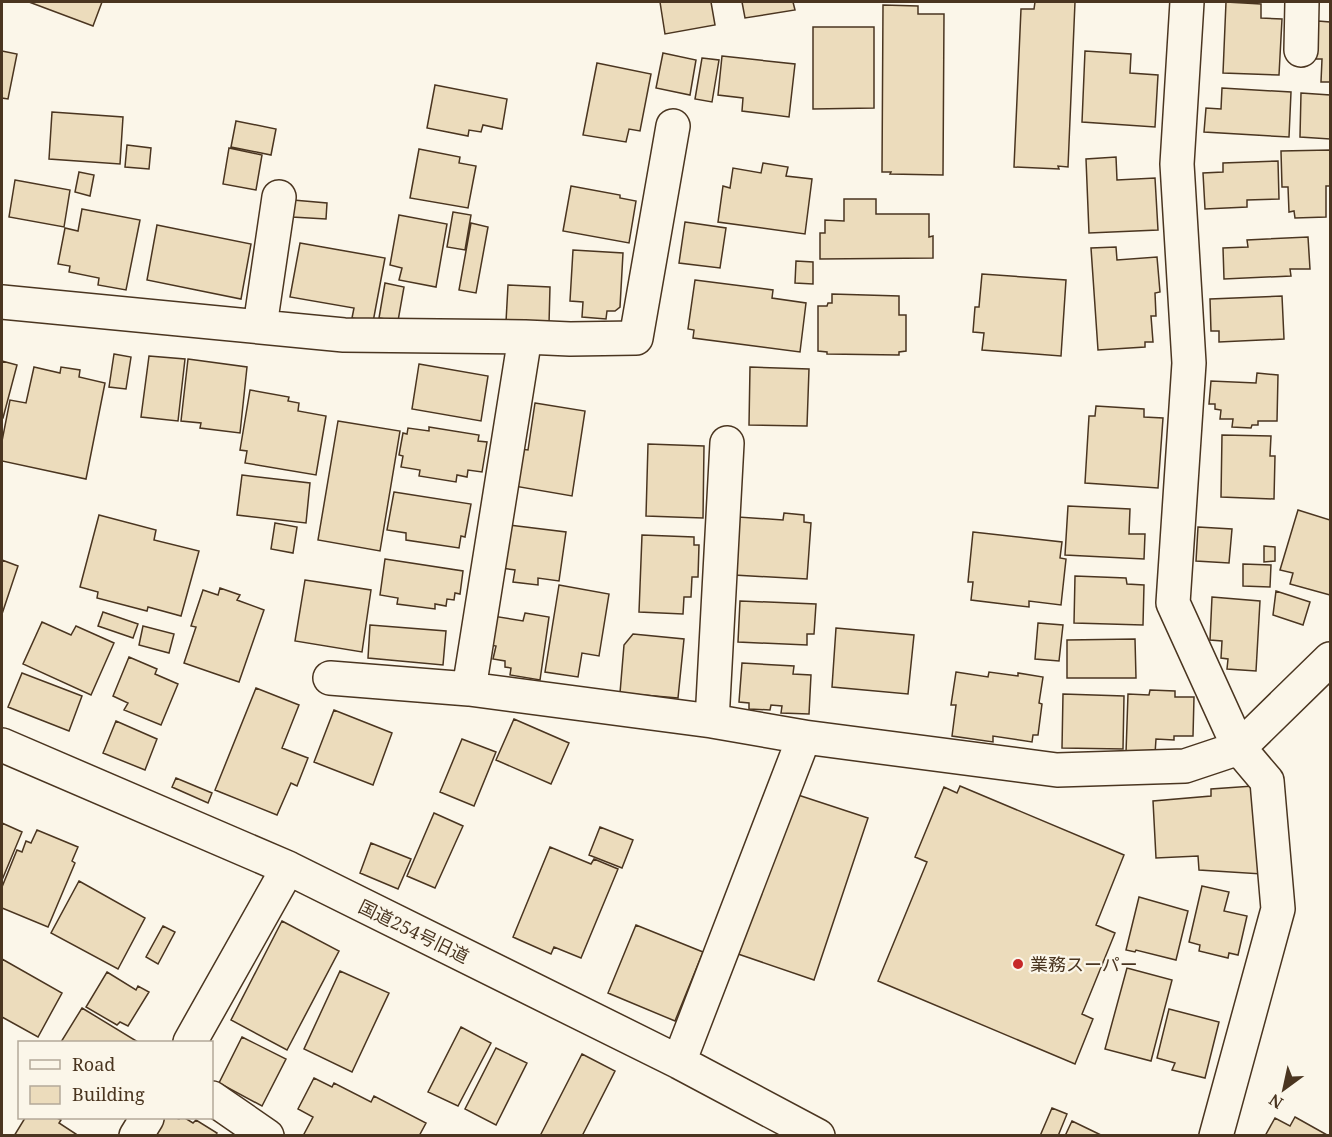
<svg xmlns="http://www.w3.org/2000/svg" width="1332" height="1137" font-family="'Noto Serif','Noto Sans JP',serif">
	<style>
		.building { fill: #ecdcbc; stroke: #4a3520; stroke-width: 1.5 }
		.lines { fill: none; stroke-linecap: round; stroke-linejoin: round }
		.minor-casing { stroke: #4a3520; stroke-width: 36 }
		.minor { stroke: #fbf6e9; stroke-width: 33 }
		.poi-dot { fill: #c62828; stroke: #fbf6e9; stroke-width: 2 }
		.labels { text-anchor: middle; dominant-baseline: central; stroke-width: 4.5; stroke-linejoin: round; paint-order: stroke }
		.street-label { font-size: 18px; fill: #4a3520; stroke: #fbf6e9 }
		.poi-label { font-size: 18px; fill: #4a3520; stroke: #fbf6e9; text-anchor: start }
	</style>
	<rect width="100%" height="100%" fill="#fbf6e9"/>
	<path class="building" d="M29,2H102L93,26Z
		M660,2H711L715,25L665,34Z
		M742,2H793L795,10L745,18Z
		M1035,2H1075L1068,167L1058,166L1059,169L1014,167L1021,9H1034Z
		M1226,2L1261,4V18L1282,19L1279,75L1223,73Z
		M883,5L918,6V14H944L943,175L890,174L891,172H882Z
		M1318,21L1330,22V82H1321L1322,59H1316Z
		M813,27H874V108L813,109Z
		M2,51L17,54L8,99L2,98Z
		M1085,51L1131,54L1130,73L1158,75L1155,127L1082,122Z
		M663,53L696,60L690,95L656,88Z
		M722,56L795,64L789,117L742,111L743,98L718,95Z
		M702,58L719,60L712,102L695,99Z
		M597,63L651,74L640,131L629,129L626,142L583,135Z
		M435,85L507,99L502,129L483,125L481,132L469,130L468,136L427,128Z
		M1222,88L1291,92L1289,137L1204,132L1206,108L1221,109Z
		M1301,93L1330,95V139L1300,137Z
		M52,112L123,117L120,164L49,159Z
		M236,121L276,129L271,155L231,147Z
		M127,145L151,148L149,169L125,167Z
		M229,148L262,155L256,190L223,184Z
		M419,149L460,157L459,163L476,166L468,208L410,198Z
		M1330,150V186H1326V217L1295,218L1294,211L1289,212L1288,187H1282L1281,151Z
		M1116,157L1117,180L1155,178L1158,230L1089,233L1086,159Z
		M1278,161L1279,199L1247,200V207L1205,209L1203,173L1223,172V163Z
		M763,163L788,167L786,176L812,179L805,234L718,222L723,186L730,188L733,168L761,173Z
		M79,172L94,175L90,196L75,192Z
		M15,180L70,190L64,227L9,217Z
		M571,186L620,195V198L636,201L629,243L563,231Z
		M844,199H876V214H929V237L933,236V258L820,259V233H825V220L844,221Z
		M293,200L327,203L326,219L292,217Z
		M82,209L140,220L126,290L98,285L99,278L69,272L70,266L58,264L65,228L78,231Z
		M453,212L471,215L465,250L447,247Z
		M399,215L447,224L436,287L399,280L402,268L390,265Z
		M685,222L726,228L720,268L679,263Z
		M471,223L488,227L476,293L459,290Z
		M157,225L251,244L241,299L147,280Z
		M1308,237L1310,269H1290L1291,276L1224,279L1223,248L1248,247L1247,240Z
		M300,243L385,258L373,322L352,318L354,308L290,297Z
		M1116,247L1117,260L1157,257L1160,292L1155,293L1156,316H1151L1153,342H1145V347L1098,350L1091,248Z
		M573,250L623,253L620,307L615,311H607L606,319L582,317L583,302L570,301Z
		M796,261L813,262V284L795,283Z
		M982,274L1066,280L1061,356L982,350L984,333L973,332L975,307H979Z
		M695,280L773,290L772,298L806,303L800,352L693,338L694,330L688,329Z
		M385,283L404,287L398,321L379,318Z
		M508,285L550,287L549,324L506,322Z
		M832,294L899,296V315H906V351L899,352V355L827,354V352L818,351V306H827L828,303H832Z
		M1282,296L1284,339L1219,342V331H1211L1210,299Z
		M114,354L131,357L126,389L109,387Z
		M149,356L185,359L178,421L141,417Z
		M188,359L247,367L240,433L200,428L201,423L181,421Z
		M2,361L17,365L3,418H2Z
		M419,364L488,376L481,421L412,409Z
		M34,367L60,373L61,367L80,370L79,377L105,383L86,479L2,461V441L10,400L26,403Z
		M750,367L809,369L807,426L749,425Z
		M1257,373L1278,375L1277,421H1258V425H1252L1251,428L1232,427L1233,419H1220L1221,410L1215,409V404H1209L1211,381L1256,383Z
		M250,390L289,397L288,401L299,403L298,411L326,416L316,475L245,463L247,451L240,450Z
		M535,403L585,411L572,496L514,486L520,449L528,450Z
		M1096,406L1144,409V417L1163,418L1158,488L1085,483L1089,416H1095Z
		M338,421L400,431L380,551L318,540Z
		M429,427L479,435L478,441L487,442L482,472L468,470L467,477L457,475L456,482L419,476L420,470L401,467L403,456L399,455L403,433L407,434L408,428L429,431Z
		M1222,435L1271,436L1270,456H1275L1274,499L1221,497Z
		M648,444L704,446L703,518L646,516Z
		M242,475L310,483L306,523L237,515Z
		M394,492L471,504L465,537L461,536L459,548L406,540V533L387,530Z
		M1068,506L1130,509L1129,534H1145L1144,559L1065,555Z
		M1298,510L1330,520V595L1290,584L1293,573L1280,570Z
		M784,513L804,515V522L811,523L807,579L734,575L738,517L783,520Z
		M99,515L156,530L154,540L199,551L181,616L148,607L147,611L97,598L98,592L80,587Z
		M275,523L297,527L293,553L271,549Z
		M509,525L566,532L559,581L538,578V585L513,582L515,570L502,568Z
		M1198,527L1232,529L1229,563L1196,561Z
		M973,532L1062,542L1060,558L1066,559L1061,605L1029,601V607L971,600L973,582H968Z
		M642,535L694,537V545H699L698,577H692L691,597H684L683,614L639,612Z
		M1264,546L1275,547V561L1264,562Z
		M385,559L463,571L460,594L455,593L454,600L447,599L446,606L435,604V609L397,604L398,598L380,595Z
		M2,560L18,566L2,614Z
		M1243,564L1271,565L1270,587L1243,586Z
		M1075,576L1126,578L1127,584L1144,585L1143,625L1074,623Z
		M305,580L371,590L362,652L295,641Z
		M559,585L609,594L599,656L582,653L578,677L545,672Z
		M220,588L240,595L237,600L264,610L239,682L184,663L196,627L191,626L203,590L218,595Z
		M1276,591L1310,602L1303,625L1273,615Z
		M1212,597L1260,601L1256,671L1227,669L1228,659L1221,658L1222,641L1210,640Z
		M740,601L816,604L814,634H807V645L738,642Z
		M103,612L138,624L133,638L98,626Z
		M525,613L549,617L540,680L510,675L511,668L505,667V661L493,659L496,646L490,645L493,616L523,621Z
		M42,622L71,635L76,626L114,643L91,695L23,664Z
		M1038,623L1063,625L1059,661L1035,659Z
		M370,625L446,631L443,665L368,658Z
		M143,626L174,634L169,653L139,645Z
		M836,628L914,635L908,694L832,687Z
		M633,634L684,639L678,698L620,693L624,645Z
		M1135,639L1136,678H1067V640Z
		M129,657L157,669L155,674L178,684L161,725L124,710L128,703L113,696Z
		M742,663L794,666L793,674L811,675L809,714L781,713L782,706L771,705L770,710L749,709V703L739,702Z
		M956,672L988,677L989,672L1018,676V673L1043,677L1039,703L1042,704L1038,735H1033L1032,742L993,736V742L952,736L956,705H951Z
		M22,673L82,696L69,731L8,707Z
		M256,688L299,705L282,748L308,758L297,786L291,783L277,815L215,790Z
		M1150,690L1175,691V697H1194L1193,736H1174V740L1156,739L1155,754L1126,753L1128,694L1149,695Z
		M1063,694L1124,696L1123,749L1062,748Z
		M334,710L392,733L373,785L314,762Z
		M514,719L569,743L551,784L496,760Z
		M116,721L157,739L145,770L103,753Z
		M462,739L496,752L474,806L440,792Z
		M176,778L212,793L208,803L172,787Z
		M960,786L1124,855L1096,925L1115,933L1082,1014L1093,1019L1075,1064L878,981L927,862L915,857L944,787L957,793Z
		M1253,786L1262,874L1199,870L1198,856L1156,858L1153,801L1211,796V789Z
		M792,793L868,818L814,980L738,954Z
		M434,813L463,826L435,888L407,876Z
		M2,823L22,832L2,880Z
		M600,827L633,840L622,868L589,855Z
		M37,830L78,847L72,861L75,863L48,927L2,908V887L17,850L22,852L26,841L31,843Z
		M371,843L411,859L398,889L360,873Z
		M550,847L591,864L594,859L618,869L581,958L554,947L551,954L513,937Z
		M79,881L145,918L118,969L51,933Z
		M1202,886L1229,892L1224,911L1247,916L1238,955L1229,953L1228,958L1199,951L1200,945L1189,942Z
		M1139,897L1188,911L1176,960L1136,950L1135,952L1126,950Z
		M282,921L339,951L287,1050L231,1020Z
		M636,925L703,952L675,1021L608,993Z
		M163,926L175,932L158,964L146,957Z
		M2,959L62,993L38,1037L2,1017Z
		M1127,968L1172,980L1151,1061L1105,1049Z
		M340,971L389,993L352,1072L304,1049Z
		M107,972L136,990L138,986L149,992L128,1026L120,1022L117,1025L86,1007Z
		M82,1008L138,1042H61Z
		M1169,1009L1219,1022L1205,1078L1172,1070L1175,1063L1157,1058Z
		M461,1027L491,1043L458,1106L428,1092Z
		M242,1037L286,1059L262,1106L219,1083Z
		M496,1048L527,1063L496,1125L465,1109Z
		M582,1054L615,1071L582,1136H540Z
		M314,1078L332,1087L334,1083L371,1102L374,1096L426,1123L419,1136H303L313,1117L298,1109Z
		M1052,1108L1067,1114L1058,1136H1040Z
		M1295,1117L1329,1136H1265L1275,1118L1290,1126Z
		M25,1118H57L61,1120L59,1123L79,1136H14Z
		M164,1118H176L179,1119L180,1118H185L193,1123L196,1120L217,1133L215,1136H153Z
		M1072,1121L1103,1136H1065Z"/>
	<g class="lines">
		<defs>
			<path id="minor" d="M1187,2L1177,164L1189,363L1173,603L1239,748L1267,781L1278,909L1216,1136
				M1301,50L1302,2
				M2,302L344,335L525,337L570,339L636,338L673,126
				M260,326L279,197
				M330,678L469,689L712,721L804,737L1057,770L1185,766L1239,748L1330,659
				M469,689L525,337
				M712,721L727,443
				M2,745L288,868L679,1062L818,1136
				M190,1042L288,868
				M679,1062L804,737
				M212,1098L267,1136
				M136,1136L147,1118"/>
		</defs>
		<use href="#minor" class="minor-casing"/>
		<use href="#minor" class="minor"/>
	</g>
	<circle class="poi-dot" cx="1018" cy="964" r="6"/>
	<g class="labels">
		<g class="street-label">
			<text transform="translate(414 931) rotate(26)">国道254号旧道</text>
		</g>
		<g class="poi-label">
			<text x="1030" y="964">業務スーパー</text>
		</g>
	</g>
	<rect width="1332" height="1137" fill="none" stroke="#4a3520" stroke-width="6"/>
	<rect x="18" y="1041" width="195" height="78" fill="#fbf6e9" stroke="#b4a999" stroke-width="1.5"/>
	<rect x="30" y="1060" width="30" height="9" fill="#fbf6e9" stroke="#b4a999" stroke-width="1.5"/>
	<text x="72" y="1071" font-size="18" fill="#4a3520">Road</text>
	<rect x="30" y="1086" width="30" height="18" fill="#ecdcbc" stroke="#b4a999" stroke-width="1.5"/>
	<text x="72" y="1101" font-size="18" fill="#4a3520">Building</text>
	<g transform="translate(1284 1089) rotate(213)" stroke="#fbf6e9" stroke-width="4.5" paint-order="stroke">
	<path d="M0-4.5L10 22L0 15L-10 22Z" fill="#4a3520"/>
	<text y="-9" font-size="16" font-weight="bold" text-anchor="middle" fill="#4a3520">N</text>
	</g>
</svg>
